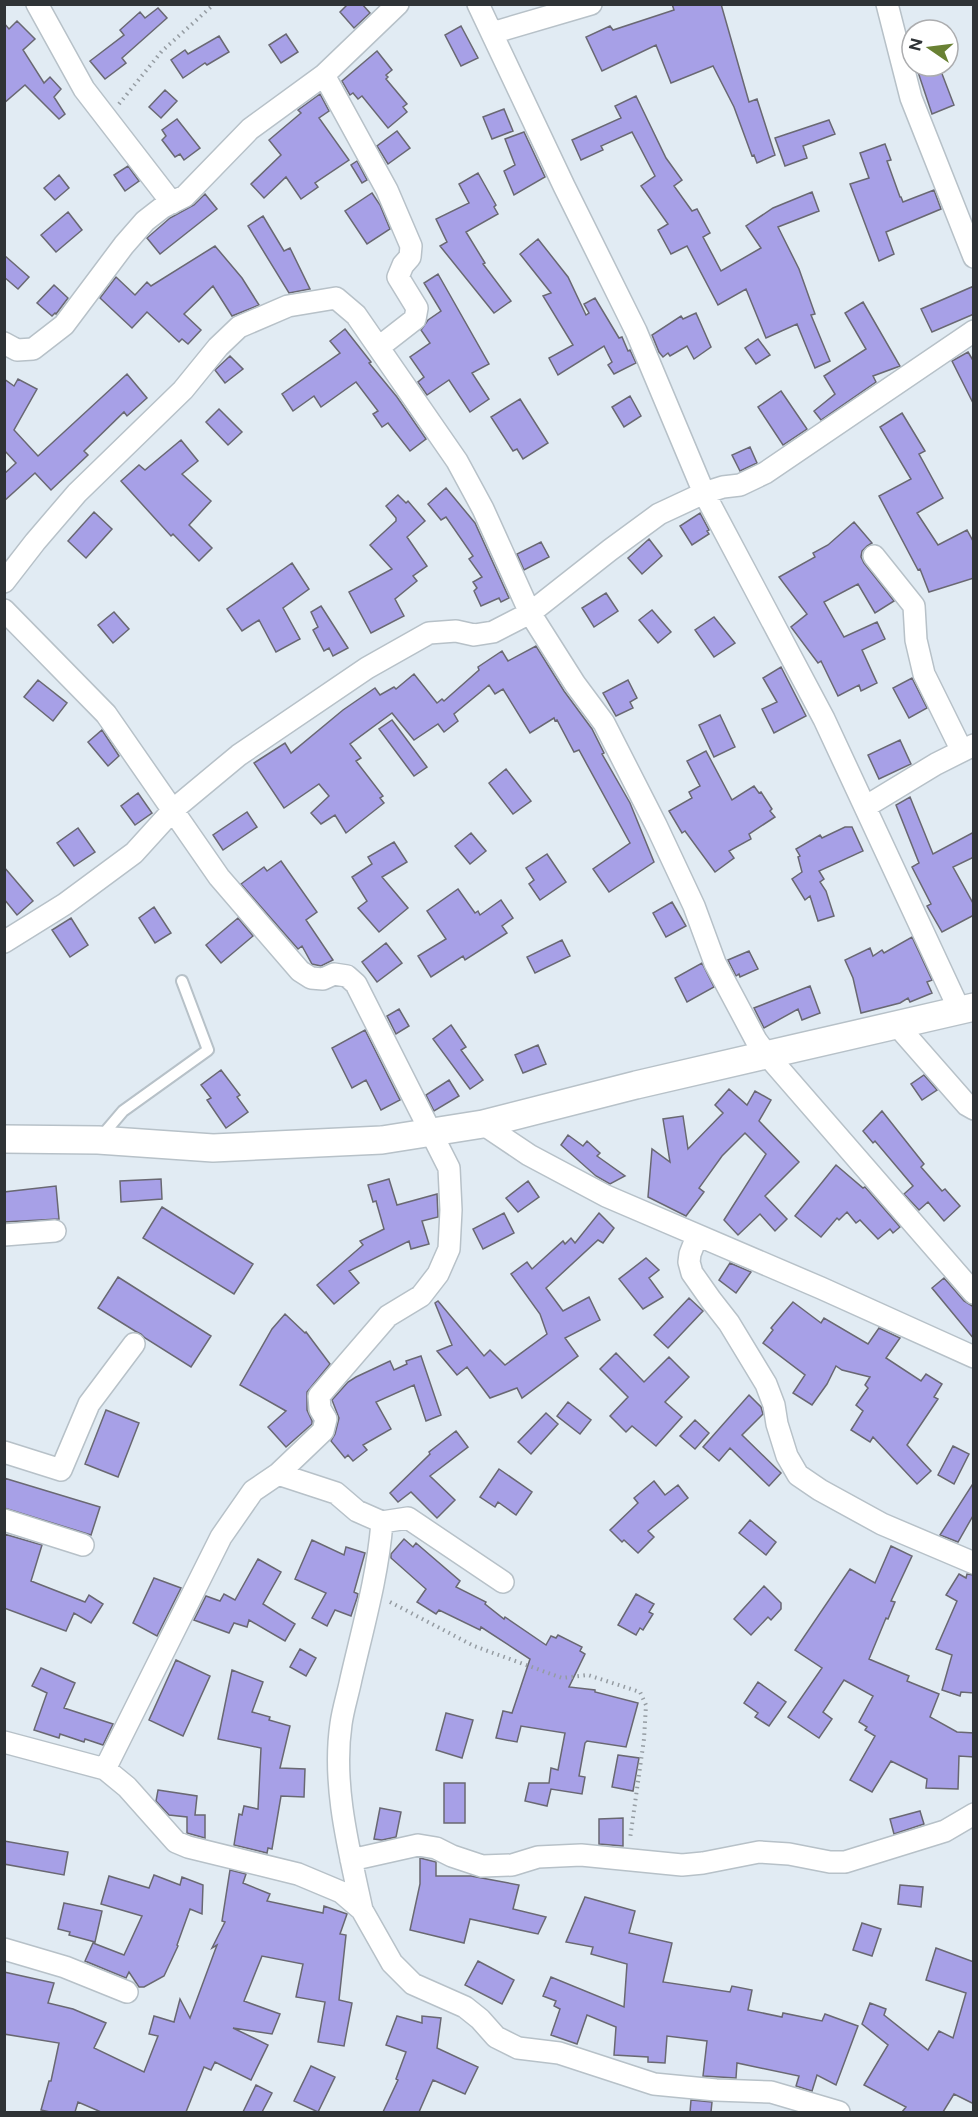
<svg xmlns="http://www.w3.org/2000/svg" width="978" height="2117" font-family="'Public Sans',sans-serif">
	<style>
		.building { fill: #a7a0e7; stroke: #696872; stroke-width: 1.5 }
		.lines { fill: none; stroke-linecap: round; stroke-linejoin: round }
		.service-casing { stroke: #b7c1c8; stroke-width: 14 }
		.minor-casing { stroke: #b7c1c8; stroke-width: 24 }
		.tertiary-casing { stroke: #b7c1c8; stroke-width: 30 }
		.path { stroke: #959ca2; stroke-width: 4; stroke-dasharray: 1.5 4.5; stroke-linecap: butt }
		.service { stroke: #fff; stroke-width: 10 }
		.minor { stroke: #fff; stroke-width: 21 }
		.tertiary { stroke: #fff; stroke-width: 27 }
	</style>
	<rect width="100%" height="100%" fill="#e1ebf3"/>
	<path class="building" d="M348,4H362L370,13L354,28L340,12Z
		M672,4H721L749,102L757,99L775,155L757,163L754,155L752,156L734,107L713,66L671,83L656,45L602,71L586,37L610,26L613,30L674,10Z
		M158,8L167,18L122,58L126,63L105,79L90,61L124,35L120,30L140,12L145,18Z
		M17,21L35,39L23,50L44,83L50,77L61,89L54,97L65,114L59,119L25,85L4,103V23L9,29Z
		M461,26L478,58L461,66L445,35Z
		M286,34L298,52L281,63L269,45Z
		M219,36L229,52L207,65L205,63L183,78L171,60L185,50L188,54Z
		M377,51L392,70L386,75L388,77L386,79L407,104L403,107L407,112L388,128L362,96L358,99L353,93L350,95L342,81Z
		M916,66H939L954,105L932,114Z
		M165,90L177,101L161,118L149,107Z
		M320,94L329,111L319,118L349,160L315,183L318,187L301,199L286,177L264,198L251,184L281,155L269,140L301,113L298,110Z
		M636,96L666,158L682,180L674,186L692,211L697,209L710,233L703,237L721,271L761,248L746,226L773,208L812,192L819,211L778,227L799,269L815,314L811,315L830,361L815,368L797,324L766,338L746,289L718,305L687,246L671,254L658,230L668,224L641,186L655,176L632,132L601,146L603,150L581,160L572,140L621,118L615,106Z
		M504,109L513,131L492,139L483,117Z
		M177,119L200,148L184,160L180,154L175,157L162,140L166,136L162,130Z
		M829,120L835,134L803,146L807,158L785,166L775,138Z
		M397,131L410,148L388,164L377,146Z
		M524,132L545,177L514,195L504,171L515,165L505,139Z
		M885,144L891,160L887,161L900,197H901L903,202L934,190L941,209L886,232L894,254L879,261L850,184L869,178L860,153Z
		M357,161L367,180L362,183L351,165Z
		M128,166L139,181L125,191L114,175Z
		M478,173L496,205L494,207L498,214L466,232L485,263L483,264L511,301L494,313L440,246L447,242L436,219L469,203L459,184Z
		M59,175L69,188L55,200L44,188Z
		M372,193L380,205L390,229L367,244L345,211Z
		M205,194L217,209L160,254L147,238L170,218L194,205Z
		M68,212L82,230L56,252L41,235Z
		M263,216L284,251L290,248L310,289L289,293L248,226Z
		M538,239L568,277L586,315L589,313L584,304L595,298L619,338L622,337L628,351L630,350L636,363L614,374L608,365L612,362L604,346L558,375L549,358L573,345L543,296L551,293L520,254Z
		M215,246L242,278L259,305L232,316L213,286L184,314L201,330L188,344L182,339L179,342L147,312L132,328L100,298L116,277L135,295L147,282L151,286Z
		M4,255L29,277L18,289L4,277Z
		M438,274L489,364L472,373L489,399L470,412L449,380L427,395L418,382L424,377L410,357L430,343L421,330L428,320L441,311L424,283Z
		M54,285L68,298L56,314L55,313L52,316L37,303Z
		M974,286V314L932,332L921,309Z
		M863,302L900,366L873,376L876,382L821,420L814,411L835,394L824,376L866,349L845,313Z
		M696,313L711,347L694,359L687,346L670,356L668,353L663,357L659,352L652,335L681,316L683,319Z
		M345,329L371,362L369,363L397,397L426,439L410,451L388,423L382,427L373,414L378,411L356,382L321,407L314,396L293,411L282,394L340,353L330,341Z
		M758,339L770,355L756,364L745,348Z
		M968,352L974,362V405L952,361Z
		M230,356L243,369L225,383L215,370Z
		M127,374L147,398L127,416L124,412L84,451L88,455L51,490L35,473L4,501V474L16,463L4,450V379L14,386L18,379L37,389L14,430L38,456Z
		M781,391L807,429L783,445L758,407Z
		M630,396L641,416L624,427L612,407Z
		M520,399L548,443L523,459L517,449L513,451L491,417Z
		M219,409L242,432L228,445L206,422Z
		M902,413L925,451L919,454L943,498L917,513L938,545L967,530L974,543V578L929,592L920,569L918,570L879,496L911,479L880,427Z
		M181,440L198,461L182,474L211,501L189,525L212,548L199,561L173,534L171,536L121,481L139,465L145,470Z
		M750,447L757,463L740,471L732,455Z
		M446,488L475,523L509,598L501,602L499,598L481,606L474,591L477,588L473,582L482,577L469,559L473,556L446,517L441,520L428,504Z
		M398,495L406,503L408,501L425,521L407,537L427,566L413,576L417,581L395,599L404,616L371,633L349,592L392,569L370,545L396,521V518L386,506Z
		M94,512L112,529L86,558L68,541Z
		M700,513L709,530L707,531L709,534L692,545L680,526Z
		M854,522L872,543L867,546L862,551L861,557L864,563L894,601L875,613L858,584L824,602L844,637L877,622L885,639L862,650L877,683L861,691L859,685L838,696L821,661L818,663L791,627L807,614L779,577L815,557L813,553L828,545Z
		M649,539L662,556L642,574L628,558Z
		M541,542L549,557L524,570L517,554Z
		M292,563L309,589L283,608L300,639L276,652L259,620L242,631L227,609Z
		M606,593L618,611L594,627L582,608Z
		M321,606L348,648L333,656L329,648L324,651L313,630L318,627L311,612Z
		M652,610L671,632L658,643L639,620Z
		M114,612L129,629L113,643L98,625Z
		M714,617L735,643L714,657L695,630Z
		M536,646L564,691L592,729L604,753L602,754L630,803L654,862L609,892L593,869L630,843L579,750L574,752L557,720L555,721L554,718L530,733L503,689L495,694L489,685L454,714L458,721L444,732L438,724L414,740L392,713L350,744L361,758L356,761L383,796L380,798L384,803L346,833L335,815L321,824L311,813L329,796L319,784L284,808L254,763L285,743L291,753L343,710L375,688L380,695L394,687L396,689L414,674L437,703L442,699L444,701L479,670L478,667L502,651L508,661Z
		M781,667L806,716L774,733L762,709L777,702L763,678Z
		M912,678L927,708L909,718L893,688Z
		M38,680L67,703L53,721L24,697Z
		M628,680L637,698L630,702L633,708L616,716L603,693Z
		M720,715L735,747L714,757L699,725Z
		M392,720L427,767L414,776L379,729Z
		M102,730L119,756L108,766L88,742Z
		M900,740L911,764L879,779L868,755Z
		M706,751L732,800L754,786L759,793L761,792L772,809L770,811L775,817L749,834L751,839L729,851L734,858L715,872L685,831L682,833L669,811L692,798L689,792L700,786L687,761Z
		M506,769L531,801L513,814L489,783Z
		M138,793L152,813L135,825L121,806Z
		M910,797L933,854L974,832V857L953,867L974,905V915L942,932L927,906L931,904L912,867L919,863L896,805Z
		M247,812L257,827L223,850L213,835Z
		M845,827H852L863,851L819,871L824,879L820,882L826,891L834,916L818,921L810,896L805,900L792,879L802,872L798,857L800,856L796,849L820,835L822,838Z
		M78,828L95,852L74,866L57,843Z
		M471,833L486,851L470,864L455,846Z
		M394,842L407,862L382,877L408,908L379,932L358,908L367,901L352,877L372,864L368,857Z
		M547,854L566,882L540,900L529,884L534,880L526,868Z
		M281,861L317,912L306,920L333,960L321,966L312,964L302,946L298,949L241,884L264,867L267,871Z
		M4,867L33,901L17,915L4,899Z
		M458,889L475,913L478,911L480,915L501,900L513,918L502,926L507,933L465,960L463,956L431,977L418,956L446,939L427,911Z
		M672,902L686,926L666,937L653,913Z
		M154,907L171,933L155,943L139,918Z
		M71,918L88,945L70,957L52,930Z
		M238,918L253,936L221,963L206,945Z
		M912,937L932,980L927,982L932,993L910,1002L908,998L900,1003L861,1013L853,978L845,960L870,948L873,956L882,950L884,953Z
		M562,940L570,956L535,973L527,957Z
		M386,943L402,963L377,982L362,962Z
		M749,951L758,969L740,977L739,974L736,976L728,960Z
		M702,963L714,987L687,1002L675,978Z
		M810,986L820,1013L802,1020L798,1009L764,1028L754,1008Z
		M399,1009L409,1026L396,1034L387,1016Z
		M451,1025L466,1047L461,1050L483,1080L470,1089L433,1039Z
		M365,1030L400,1100L381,1110L366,1080L352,1088L332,1048Z
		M538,1045L546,1064L523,1073L515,1055Z
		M221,1070L240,1095L237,1097L248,1112L226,1128L207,1100L211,1098L201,1085Z
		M924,1075L937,1090L922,1100L911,1084Z
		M449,1080L459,1096L434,1111L426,1095Z
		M729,1089L747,1105L755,1091L771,1100L759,1121L799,1162L765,1196L787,1219L775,1231L760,1214L738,1235L724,1220L766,1154L745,1133L722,1156L699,1188L704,1192L686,1216L648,1197L652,1149L670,1162L663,1119L683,1116L688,1149L723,1113L715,1105Z
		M882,1111L924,1164L921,1167L942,1191L945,1189L960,1206L944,1221L928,1202L919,1210L904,1194L913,1186L875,1141L873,1143L863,1131Z
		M568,1135L583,1146L587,1141L600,1153L597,1156L625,1176L610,1184L596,1176L561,1145Z
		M836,1165L863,1188L865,1187L900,1227L893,1233L890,1229L878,1239L860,1220L856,1223L847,1212L839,1220L837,1218L821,1237L795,1216Z
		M161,1179L162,1199L121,1202L120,1181Z
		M389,1179L397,1205L437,1194L438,1217L422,1221L429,1244L411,1249L409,1241L349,1271L359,1283L334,1304L317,1285L363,1245L360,1241L384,1229L376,1201L373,1202L368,1185Z
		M528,1181L539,1197L518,1212L506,1198Z
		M56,1186L59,1219L4,1222V1192Z
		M162,1207L253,1264L234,1294L143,1238Z
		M504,1213L514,1233L483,1249L473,1229Z
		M599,1213L614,1228L603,1243L598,1240L546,1288L563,1311L589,1297L600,1320L565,1338L578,1356L522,1398L517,1388L490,1398L467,1367L457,1375L437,1351L452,1345L435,1303L438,1301L484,1356L490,1350L505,1365L547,1334L540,1314L511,1274L527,1262L532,1269L563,1241L565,1244L571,1238L575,1243Z
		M646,1258L659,1270L649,1278L663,1297L643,1309L619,1279Z
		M730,1263L751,1272L736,1293L719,1280Z
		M118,1277L211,1336L191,1367L145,1338L141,1334L135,1331L98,1308Z
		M944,1278L964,1301L974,1307V1339L932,1288Z
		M689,1298L703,1311L668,1348L654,1335Z
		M793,1302L821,1323L824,1318L868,1344L879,1328L900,1338L886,1358L921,1381L926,1374L942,1384L934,1397L938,1399L907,1445L931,1471L917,1484L873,1437L870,1442L851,1430L863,1411L856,1405L868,1388L865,1385L870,1377L842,1370L836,1366L827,1384L812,1405L793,1393L805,1375L763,1343L773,1330L771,1328Z
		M285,1314L305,1333L306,1332L330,1364L307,1392V1410L312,1421V1424L286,1447L268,1427L286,1411L240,1385L272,1329Z
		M616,1353L644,1382L669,1357L689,1377L665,1402L682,1417L656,1446L632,1426L626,1432L610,1416L628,1397L600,1369Z
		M421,1356L441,1415L426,1421L414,1385L376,1402L391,1429L363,1445L367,1450L353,1461L348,1455L345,1458L331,1441L335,1434L339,1418L332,1400L348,1382L356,1377L390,1361L394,1370L407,1364L406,1361Z
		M749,1395L761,1407L763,1414L742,1435L781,1473L769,1486L730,1448L719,1461L703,1447Z
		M568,1402L591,1420L580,1434L557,1416Z
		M106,1410L139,1423L118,1477L85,1464Z
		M546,1413L558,1424L531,1454L518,1442Z
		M695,1420L709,1433L695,1449L680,1436Z
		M456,1431L468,1447L430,1476L455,1500L437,1518L411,1492L398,1502L390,1493L430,1454L429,1452Z
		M953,1446L969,1454L954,1484L938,1475Z
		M499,1469L532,1492L516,1515L498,1502L495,1507L480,1497Z
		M4,1478L100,1507L91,1535L4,1508Z
		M654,1481L665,1495L678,1485L688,1498L648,1531L654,1537L638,1553L624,1540L622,1542L610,1530L638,1503L634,1498Z
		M974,1482V1514L958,1542L940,1535Z
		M750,1520L776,1542L766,1555L739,1533Z
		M4,1534L42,1545L31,1581L85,1602L89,1595L103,1604L91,1623L74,1613L66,1631L4,1608Z
		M404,1539L413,1547L416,1543L460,1581L456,1587L486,1602L485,1604L504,1619L505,1617L546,1645L551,1636L556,1638L558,1635L582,1647L580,1651L585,1654L569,1687L595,1690V1692L638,1703L626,1747L587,1741L585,1743L579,1776L585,1777L582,1794L551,1789L547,1806L525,1801L529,1783H549L551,1768L558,1770L565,1733L521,1726L517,1742L496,1738L503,1711L512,1713L530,1659L481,1627L480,1630L439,1610L436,1614L417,1602L426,1589L391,1558V1554Z
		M312,1540L344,1555L346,1547L365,1553L354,1592L358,1594L357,1598L351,1616L335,1610L327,1626L312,1618L326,1593L295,1579Z
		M891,1546L912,1556L891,1601L895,1602L888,1619L886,1618L869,1659L909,1676L907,1681L939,1694L930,1717L957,1732L974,1733V1757L959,1756L958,1789L926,1788L927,1779L891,1761L872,1792L850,1780L875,1736L865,1730L867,1727L859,1722L873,1696L844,1680L823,1712L832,1719L819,1738L788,1717L822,1668L795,1650L850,1569L875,1583Z
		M258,1559L281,1572L263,1604L295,1624L285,1641L249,1620L247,1627L234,1623L229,1633L194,1620L206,1596L220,1601L224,1594L235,1600Z
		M959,1574L966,1578L967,1574L974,1575V1693L961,1692L960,1696L942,1690L952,1655L936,1649L957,1601L946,1595Z
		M154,1578L181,1588L157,1636L133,1623Z
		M764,1586L781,1603V1609L771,1620L768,1617L751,1635L734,1619Z
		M636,1594L654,1604L649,1612L653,1614L643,1630L640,1628L636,1635L618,1625Z
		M300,1649L316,1658L306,1676L290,1667Z
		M176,1660L210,1676L183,1736L149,1720Z
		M41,1668L75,1683L64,1708L113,1724L103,1745L85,1739L84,1742L60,1734L59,1738L34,1730L47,1693L32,1686Z
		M232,1670L263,1682L252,1712L270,1717L269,1720L290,1726L280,1768L305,1769L304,1797L281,1796L272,1849L268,1848L267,1853L234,1845L239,1814L242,1815L244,1806L258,1809L261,1748L218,1739Z
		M758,1682L786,1702L769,1726L755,1717L758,1713L744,1703Z
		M446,1713L473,1720L462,1758L436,1750Z
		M618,1755L639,1758L633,1791L612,1787Z
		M444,1783H465V1823H444Z
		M158,1790L197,1796L195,1815H205V1838L187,1833V1817L169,1815L156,1801Z
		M380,1808L401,1812L396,1837L382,1840L374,1839Z
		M920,1811L924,1824L894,1834L890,1819Z
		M623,1818V1846L599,1844V1819Z
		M4,1841L68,1852L64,1875L4,1864Z
		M420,1858L436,1862V1876H471L519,1885L513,1909L546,1917L538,1934L470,1919L464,1943L410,1930L420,1884Z
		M230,1870L246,1874L243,1883L270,1894L267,1901L323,1913L324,1906L347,1914L340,1934L346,1935L339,2000L352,2003L344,2046L318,2042L325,2002L296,1997L303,1964L262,1956L244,2001L280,2014L272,2034L233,2028L268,2045L251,2080L215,2062L211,2070L204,2067L186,2112H101L78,2102L75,2112H50L41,2110L49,2081H51L59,2043L4,2034V1972L54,1983L48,2003L73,2009L106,2023L94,2048L144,2072L158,2036L149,2034L154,2016L174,2022L180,1999L190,2018L217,1945L212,1948L225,1922L222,1921Z
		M154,1875L180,1885L182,1877L203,1885L202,1914L190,1909L177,1945L178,1946L164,1976L144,1987H139L129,1972L126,1978L85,1961L93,1943L124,1955L142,1916L101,1904L109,1876L149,1888Z
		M900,1885L923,1887L921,1907L898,1904Z
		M585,1897L635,1911L629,1933L672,1943L663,1982L730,1992L732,1986L752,1990L748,2010L782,2017L783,2013L822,2021L825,2014L858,2026L836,2085L817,2075L812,2091L796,2086L799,2076L737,2063L736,2078L703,2076L707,2041L667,2036L665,2063L648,2062V2057L614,2055L616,2027L587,2015L577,2044L551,2035L560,2009L554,2006L556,2001L543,1996L551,1977L624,2007L627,1964L591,1954L593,1947L566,1942Z
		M64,1903L102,1911L95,1942L69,1935L70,1932L58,1929Z
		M862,1923L881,1929L872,1956L853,1950Z
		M936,1948L974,1962V2104L954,2094L943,2112H902L906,2107L864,2085L888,2045L862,2024L870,2003L886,2009L884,2015L928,2050L939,2031L953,2038L966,1993L926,1980Z
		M478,1961L514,1980L502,2004L465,1985Z
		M397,2016L422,2023V2016L441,2018L437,2048L478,2067L465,2094L433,2080L419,2112H383L398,2080L396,2079L406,2052L386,2045Z
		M311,2066L335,2077L318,2112L294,2101Z
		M256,2085L272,2093L262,2112H243Z
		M691,2100L712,2102L711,2112H690Z"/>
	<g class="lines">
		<defs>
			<path id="service" d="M100,1138L123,1111L208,1050L182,981"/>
			<path id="minor" d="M37,4L84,89L172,203
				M478,4L564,186L636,331L704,493L824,719L959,1009
				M887,4L911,98L974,257
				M492,33L591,4
				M324,75L387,190L411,246L410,257L403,265L398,277L417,308L415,319L379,347
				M4,343L17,350L33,349L64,325L124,245L145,221L163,207L185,196L250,129L324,75L398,4
				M874,556L914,606L916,640L924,674L962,751
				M4,582L35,542L77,493L183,390L218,347L239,327L288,306L336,298L356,315L457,461L483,509L530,613L575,684L604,723L656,825L694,906L715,963L756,1040L767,1055L974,1293
				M4,610L106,714L219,877L300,971L311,978L323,979L334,974L347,976L356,984L449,1168L451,1210L449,1249L438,1274L421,1296L388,1316L319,1396L320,1409L326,1419L323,1431L278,1474
				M865,807L936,764L974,745
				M4,942L65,904L134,853L174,809L239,755L367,668L429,633L456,631L474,635L493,632L530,613L610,550L659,514L704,493L723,487L740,485L765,473L974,331
				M896,1024L967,1105L974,1109
				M483,1124L529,1155L606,1196L821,1288L974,1357
				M4,1235L55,1231
				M697,1236L690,1254L689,1262L692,1273L711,1300L729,1323L766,1384L774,1405L777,1424L787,1456L798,1475L820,1490L882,1524L974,1563
				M4,1452L61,1470L89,1404L134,1344
				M4,1520L83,1545
				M4,1742L105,1769L127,1787L176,1842L188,1847L298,1874L341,1892L362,1910L392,1963L413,1984L465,2007L480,2019L496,2037L518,2048L559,2053L654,2084L716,2090L771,2092L839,2112
				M105,1769L221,1537L253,1491L278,1474L336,1493L357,1511L382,1522L408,1518L503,1582
				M351,1860L418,1845L436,1848L452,1856L482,1866L512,1865L538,1857L581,1855L682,1865L703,1863L759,1852L789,1854L830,1862H845L945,1831L974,1814
				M362,1910C349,1850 332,1785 341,1724C343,1709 348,1694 351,1679C363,1627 378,1575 382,1522
				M4,1949L65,1967L127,1992"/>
			<path id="tertiary" d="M4,1139L98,1140L213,1148L382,1140L483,1124L636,1085L974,1007"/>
		</defs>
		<use href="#service" class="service-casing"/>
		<use href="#minor" class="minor-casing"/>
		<use href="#tertiary" class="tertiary-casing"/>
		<path class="path" d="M119,104L162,51L212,6
			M390,1602L474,1646L562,1678L588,1675L640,1692L646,1705L644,1739L630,1839"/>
		<use href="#service" class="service"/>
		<use href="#minor" class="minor"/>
		<use href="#tertiary" class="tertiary"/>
	</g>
	<rect width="978" height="2117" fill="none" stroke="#2f3336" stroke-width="12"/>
	<g transform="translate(930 48) rotate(284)"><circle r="28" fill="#ffffff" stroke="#acadaf" stroke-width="1.5"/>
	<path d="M0-4.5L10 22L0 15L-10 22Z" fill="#698133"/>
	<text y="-9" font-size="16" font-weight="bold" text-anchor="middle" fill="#2f3336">N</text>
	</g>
</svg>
